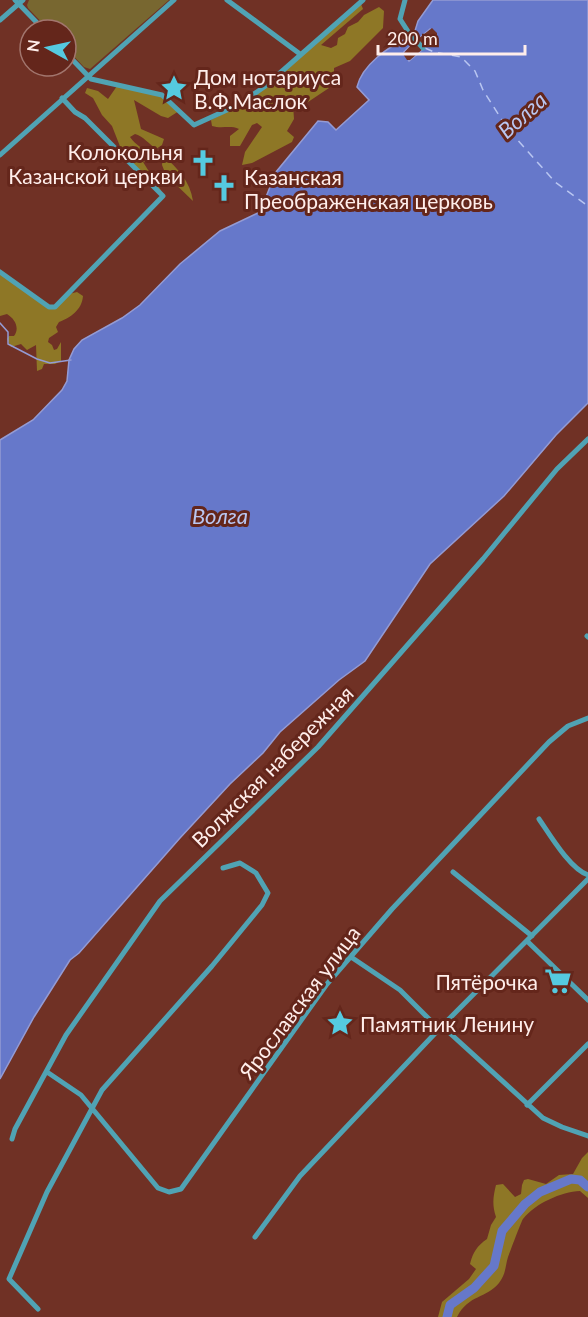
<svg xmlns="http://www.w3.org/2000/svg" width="588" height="1317" font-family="Lato,sans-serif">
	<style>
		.green { fill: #786730 }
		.forest { fill: #8e7726 }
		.water { fill: #6678ca; stroke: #949bd4; stroke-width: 1.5 }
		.pier { fill: #703125 }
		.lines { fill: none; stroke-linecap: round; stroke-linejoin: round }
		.stream { stroke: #949bd4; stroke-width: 1.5 }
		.river { stroke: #6678ca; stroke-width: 9 }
		.ferry { stroke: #b9c6f1; stroke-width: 1.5; stroke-dasharray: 8 6; stroke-linecap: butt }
		.minor { stroke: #50a3b4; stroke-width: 5 }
		.labels { text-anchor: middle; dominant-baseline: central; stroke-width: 6; stroke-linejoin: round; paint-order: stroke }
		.poi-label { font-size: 21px; fill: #ffeeeb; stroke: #64261b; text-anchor: start }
		.street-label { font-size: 21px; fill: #ffeeeb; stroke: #64261b }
		.water-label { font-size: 22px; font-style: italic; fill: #b9c6f1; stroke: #64261b }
	</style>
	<rect width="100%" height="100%" fill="#703125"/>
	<path class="green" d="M29,0H169L90,69L84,67L66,48V30H49L28,8L27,5Z"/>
	<path class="forest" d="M361,4L363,9L321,45L331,48L337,45L338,38L345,34L348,27L358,22L364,15L379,7L384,11L383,28L350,61L334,68V74L324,82L329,88L302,106L293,104L294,119L287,131L294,137L292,142L252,163L242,165L245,152L262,127L257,123L252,125L240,146H230V136L239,129C231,125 221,129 212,126L211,120L238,106Z
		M117,86L161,96L179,111L168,118L161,116L134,100L141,129L164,139L162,145L156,149C149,144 143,136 135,134L130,137C136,146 143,147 149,156L148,161L143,162L162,192L123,154L112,126L102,115L93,98L85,93L87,88L98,91L108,99Z
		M163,155C178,169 190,181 193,201L166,175L162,165Z
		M0,273L52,309L69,294L77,292L83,296C82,310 70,318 59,322L56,327L58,332L49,338L48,342L52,345L54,350L57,349L61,342V361L55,364H44L42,369L37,371L36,345L27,350L21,344L11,347L7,339L9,336H14C20,328 15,319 7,314L0,316Z
		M588,1152V1198L580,1191C561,1192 536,1203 523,1219C521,1222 510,1252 508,1257C505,1267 506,1274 499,1283C486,1299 469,1294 457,1317H438L442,1302L469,1279L476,1269L470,1264C473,1252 477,1246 487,1239L491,1225L496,1217C492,1205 493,1197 496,1185L503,1184L515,1197L521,1194L522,1185L524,1180L528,1179L546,1184L559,1175L573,1174L582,1158Z"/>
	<path class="water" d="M433,0H588V403L556,435L504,496L430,564L365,661L339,680L280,732L263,753L230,784L180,838L79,953L70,960L34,1017L0,1079V440L33,420L62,390L67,381L69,360L74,349L82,340L122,318L140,305L180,264L220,231L260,212L276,172L318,121L328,122L336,130L369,100L357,87C362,65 389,46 408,38L413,43L404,52L409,61L437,37L430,29L418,39L414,34L418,21Z"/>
	<path class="pier" d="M432,28L437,33V37L410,60H407L403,54L413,43L408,35L418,39Z"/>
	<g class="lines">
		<path class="stream" d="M0,323L8,332V344L37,359L50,363L71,360"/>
		<path class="river" d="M447,1317L450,1305L474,1288L494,1266L502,1231L525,1204L540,1192L571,1179L580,1180L588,1187"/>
		<path class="ferry" d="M425,48L434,52L461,57L475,71L483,90L507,128L555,182L588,206"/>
		<path class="minor" d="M15,0L44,30
			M227,0L300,54
			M405,0L400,19L409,33L423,48
			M0,20L23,0
			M66,53L91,79L162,95L194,125L238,105L264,87L363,0
			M0,155L174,0
			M0,272L49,307H55L163,196L85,118L75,112L62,98
			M587,636L588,637
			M539,819C550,835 570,869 588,875
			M453,872L532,936
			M527,941L588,1000
			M351,957L400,990L434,1024L442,1026L543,1118L562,1127L588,1136
			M47,1072L81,1095L158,1188L169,1192L181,1189L327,984L392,909L549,742L568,726L588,718
			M527,1105L588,1044
			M12,1139L15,1129L66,1035L160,901L318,747L483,559L557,469L588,439
			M255,1237L300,1176L442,1026L588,879
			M38,1309L9,1279L47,1192L102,1090L212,966L262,905L268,893L256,873L240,863L223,868"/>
	</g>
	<defs>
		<symbol id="sight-bare" viewBox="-9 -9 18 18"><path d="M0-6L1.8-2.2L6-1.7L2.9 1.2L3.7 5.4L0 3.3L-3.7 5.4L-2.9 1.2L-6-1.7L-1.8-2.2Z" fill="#55cae0" stroke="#64261b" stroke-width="2.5" paint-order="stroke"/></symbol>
		<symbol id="church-bare" viewBox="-9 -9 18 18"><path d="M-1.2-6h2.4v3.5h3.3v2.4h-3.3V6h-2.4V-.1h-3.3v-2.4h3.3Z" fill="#55cae0" stroke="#64261b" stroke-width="2.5" paint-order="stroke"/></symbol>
		<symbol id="supermarket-bare" viewBox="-9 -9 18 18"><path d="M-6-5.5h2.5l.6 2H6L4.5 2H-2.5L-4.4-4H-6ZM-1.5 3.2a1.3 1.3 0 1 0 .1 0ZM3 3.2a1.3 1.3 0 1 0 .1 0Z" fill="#55cae0" stroke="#64261b" stroke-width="2.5" paint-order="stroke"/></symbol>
	</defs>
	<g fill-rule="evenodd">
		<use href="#sight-bare" x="155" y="69" width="38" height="38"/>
		<use href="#church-bare" x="184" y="144" width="38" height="38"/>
		<use href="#church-bare" x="205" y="169" width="38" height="38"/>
		<use href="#supermarket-bare" x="539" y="962" width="38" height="38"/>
		<use href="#sight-bare" x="321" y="1004" width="38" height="38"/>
	</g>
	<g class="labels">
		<g class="poi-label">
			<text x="194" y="76">Дом нотариуса<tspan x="194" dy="24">В.Ф.Маслок</tspan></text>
			<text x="183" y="151" text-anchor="end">Колокольня<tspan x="183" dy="24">Казанской церкви</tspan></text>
			<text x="244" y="176">Казанская<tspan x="244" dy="24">Преображенская церковь</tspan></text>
			<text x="538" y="981" text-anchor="end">Пятёрочка</text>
			<text x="360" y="1023">Памятник Ленину</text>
		</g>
		<g class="street-label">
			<text transform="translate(272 766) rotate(-45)">Волжская набережная</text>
			<text transform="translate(299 1002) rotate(-53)">Ярославская улица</text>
		</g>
		<g class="water-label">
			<text transform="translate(522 115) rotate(-42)">Волга</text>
			<text x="220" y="515">Волга</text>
		</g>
	</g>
	<g transform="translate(48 48) rotate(278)"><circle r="28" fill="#64261b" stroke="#a2766e" stroke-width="1.5"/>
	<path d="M0-4.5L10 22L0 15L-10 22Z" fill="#55cae0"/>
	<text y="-9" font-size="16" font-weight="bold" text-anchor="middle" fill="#ffeeeb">N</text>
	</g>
	<path d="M378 45v9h147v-9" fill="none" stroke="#ffeeeb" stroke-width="3"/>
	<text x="387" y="45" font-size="18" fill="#ffeeeb" stroke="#64261b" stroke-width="4.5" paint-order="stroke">200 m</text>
</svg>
